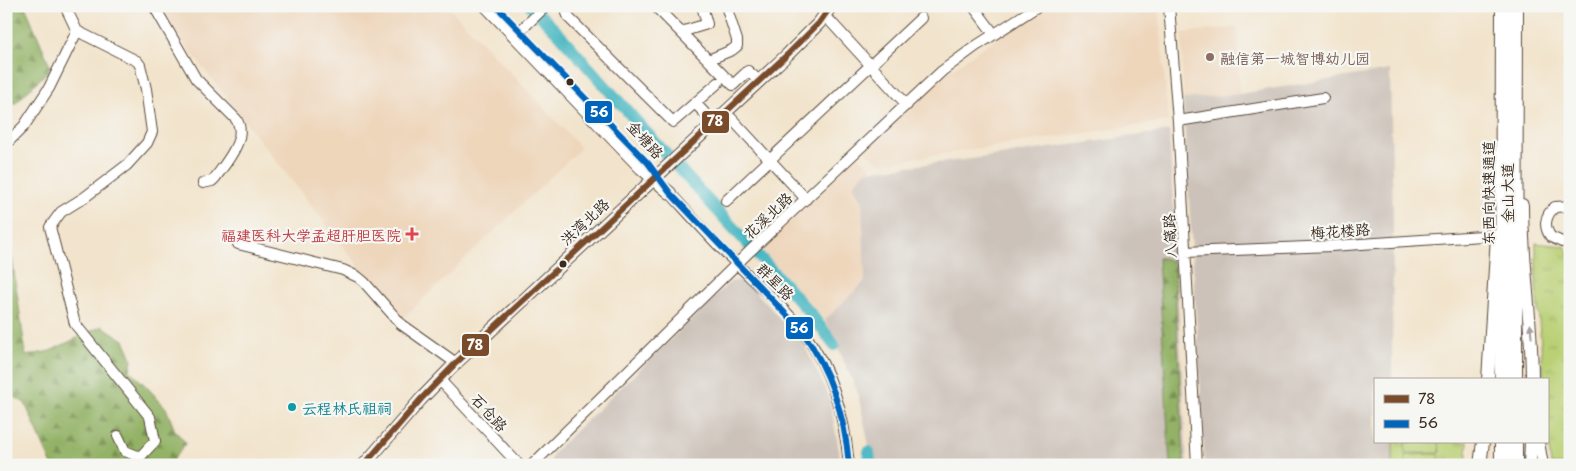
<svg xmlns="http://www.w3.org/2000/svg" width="1576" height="471" font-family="'Playpen Sans','LXGW WenKai TC',sans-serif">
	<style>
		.built { fill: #eed6bb }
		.industrial { fill: #ccc2b9 }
		.forest { fill: url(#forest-firs); stroke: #676e42 }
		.park { fill: url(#park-tufts); stroke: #7a7d49 }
		.pitch { fill: #bad074; stroke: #7a7d49 }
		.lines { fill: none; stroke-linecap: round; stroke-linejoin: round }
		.river { stroke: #48b7c2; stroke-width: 12 }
		.minor-casing { stroke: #564638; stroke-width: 12 }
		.major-casing { stroke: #564638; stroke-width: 14 }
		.highway-casing { stroke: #564638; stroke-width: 16 }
		.minor { stroke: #fff; stroke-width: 10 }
		.major { stroke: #fff; stroke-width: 12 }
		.highway { stroke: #fff; stroke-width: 14 }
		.bus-1-casing { stroke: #f6f6f2; stroke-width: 10 }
		.bus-2-casing { stroke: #f6f6f2; stroke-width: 10 }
		.bus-1 { stroke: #7a4b2a; stroke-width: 6 }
		.bus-2 { stroke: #0065bd; stroke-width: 6 }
		.oneway { fill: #a79f9a }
		.education-dot { fill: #8d6e63; stroke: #f6f6f2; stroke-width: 2 }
		.bus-dot { fill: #3b2a1e; stroke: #f6f6f2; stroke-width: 2 }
		.health-dot { fill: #e0444e; stroke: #f6f6f2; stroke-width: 2 }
		.culture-dot { fill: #0f9aa8; stroke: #f6f6f2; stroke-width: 2 }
		.labels { text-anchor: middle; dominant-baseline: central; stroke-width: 4.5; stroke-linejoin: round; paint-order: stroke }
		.education-label { font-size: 15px; fill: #785e54; stroke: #f6f6f2; text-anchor: start }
		.street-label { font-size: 15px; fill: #3b2a1e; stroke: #f6f6f2 }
		.health-label { font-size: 15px; fill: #be3a42; stroke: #f6f6f2; text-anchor: end }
		.culture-label { font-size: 15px; fill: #0d838f; stroke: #f6f6f2; text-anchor: start }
		.line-badge { stroke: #f6f6f2; stroke-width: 2 }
		.badge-label { font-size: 14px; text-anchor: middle; font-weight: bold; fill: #fff }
	</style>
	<defs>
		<pattern id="forest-firs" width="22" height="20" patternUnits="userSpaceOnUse" patternTransform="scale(1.25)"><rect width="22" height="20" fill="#93b266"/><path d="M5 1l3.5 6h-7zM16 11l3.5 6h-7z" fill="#799153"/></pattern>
		<pattern id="park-tufts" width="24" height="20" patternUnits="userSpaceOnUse" patternTransform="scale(1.25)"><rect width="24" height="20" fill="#bad074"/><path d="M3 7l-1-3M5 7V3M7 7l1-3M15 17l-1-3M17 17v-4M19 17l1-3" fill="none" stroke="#a1b364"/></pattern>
	</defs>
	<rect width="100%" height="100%" fill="#f6f6f2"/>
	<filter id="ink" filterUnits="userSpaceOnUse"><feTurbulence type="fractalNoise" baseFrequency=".02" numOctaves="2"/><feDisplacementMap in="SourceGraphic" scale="10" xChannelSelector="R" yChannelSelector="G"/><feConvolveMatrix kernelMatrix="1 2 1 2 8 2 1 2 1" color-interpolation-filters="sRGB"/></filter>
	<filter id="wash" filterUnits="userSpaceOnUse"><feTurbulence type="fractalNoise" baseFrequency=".0096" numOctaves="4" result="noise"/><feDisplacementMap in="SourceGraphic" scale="20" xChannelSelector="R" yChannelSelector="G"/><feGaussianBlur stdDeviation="1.12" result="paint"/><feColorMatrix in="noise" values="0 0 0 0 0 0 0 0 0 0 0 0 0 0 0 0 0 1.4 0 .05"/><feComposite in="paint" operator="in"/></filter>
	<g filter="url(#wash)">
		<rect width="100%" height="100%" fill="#f2e4cc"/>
		<path class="built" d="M157,6H448L581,148L401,320L165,19Z
			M1049,6H1159L1168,121L880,163L863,149L951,70L996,38Z
			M1238,27L1239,94L1183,99L1182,33Z
			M857,155L874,171L866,172L862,200L865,281L825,320L761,249Z"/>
		<path class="industrial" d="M1390,70L1393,225L1392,380H1375V442H1393V465H1205L1183,99L1239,94Z
			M1169,131L1187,465H871L870,450L857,390L825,320L865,281L862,200L853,185L866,171L972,159Z
			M745,280L804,345L829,397L839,450L841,465H549L554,452L730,282Z"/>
		<path class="forest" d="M6,6H25L51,68L16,103L6,102Z
			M6,217L26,356L50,351L102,326L124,340L132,358L130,371L146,386L166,408L175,431L186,443L169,465H52L25,403L6,392Z
			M1158,258C1166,258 1169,259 1174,266L1184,465H1170Z"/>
		<path class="park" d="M1536,243L1565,246L1570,255V465H1551L1547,434V380H1544L1536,285Z
			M1393,442H1468L1466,465H1393Z"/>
		<path class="pitch" d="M1405,442H1439L1440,453H1405Z
			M1439,454L1440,465H1406L1405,455Z"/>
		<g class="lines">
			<path class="river" d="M531,6L559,34L645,131L766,264L811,314L834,345
				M869,452L870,465"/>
		</g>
	</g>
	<g filter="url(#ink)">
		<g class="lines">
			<defs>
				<path id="minor" d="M65,6L77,31L137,61L140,65L146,89L152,132L147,143L127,165L85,197L61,212L50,227L75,324L150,417L155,441L140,457L125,451L118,436
					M154,6L196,79L236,119C249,137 225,164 215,178L212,181L203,183
					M569,6L567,13L569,18L673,122L718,83
					M655,6L733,85L748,71L759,81
					M973,6L994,34
					M1169,6L1178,121L1197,465
					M830,21L907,105
					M520,31L546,6
					M681,32L707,24L702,6
					M708,60L732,50L737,46V40L726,6
					M695,103L714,123
					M731,118L806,199
					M1178,121L1323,98
					M6,144L24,126L49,88L77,31
					M670,193C692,217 714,242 738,265C760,287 785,308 804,333C832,371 845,419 849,465
					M726,201L921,18
					M1570,206L1555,207C1545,215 1543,227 1551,237L1562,242L1570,240
					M238,244L343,270L358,277L364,282L401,324L456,363
					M1185,252L1331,246L1497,235
					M440,380L519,465
					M1539,442L1543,465
					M532,465L750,251L942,71L976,46L1038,6"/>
				<path id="major" d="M486,6L641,168L670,193
					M1522,205C1522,264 1532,321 1532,380
					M1488,380L1497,236
					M364,465L421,399L456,363L787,55L819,23L831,6
					M1480,465L1483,442
					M1530,465L1531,442"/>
				<path id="highway" d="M1502,380L1503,6
					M1515,380L1516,6
					M1502,465V442
					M1515,465V442"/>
			</defs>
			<use href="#minor" class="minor-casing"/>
			<use href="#major" class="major-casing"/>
			<use href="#highway" class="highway-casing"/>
			<use href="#minor" class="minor"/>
			<use href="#major" class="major"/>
			<use href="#highway" class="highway"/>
			<defs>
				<path id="bus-1" d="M364,465L421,399L456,363L787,55L819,23L831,6"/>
				<path id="bus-2" d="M496,6L648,163L670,193L802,331C830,370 845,417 849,465"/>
			</defs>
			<use href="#bus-1" class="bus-1-casing"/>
			<use href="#bus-2" class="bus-2-casing"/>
			<use href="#bus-1" class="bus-1"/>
			<use href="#bus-2" class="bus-2"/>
		</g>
		<defs><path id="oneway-solid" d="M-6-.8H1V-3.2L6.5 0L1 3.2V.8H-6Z" transform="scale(1.25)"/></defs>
		<use class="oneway" href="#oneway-solid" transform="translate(1531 331) rotate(-95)"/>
	</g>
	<circle class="education-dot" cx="1210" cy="57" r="5"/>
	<g class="bus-dot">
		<circle cx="570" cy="82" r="4.5"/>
		<circle cx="563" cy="264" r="4.5"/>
	</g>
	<path class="health-dot" d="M409.5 226.5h5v5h5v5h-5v5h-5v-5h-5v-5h5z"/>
	<circle class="culture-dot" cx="292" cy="407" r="5"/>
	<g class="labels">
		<g class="education-label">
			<text x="1220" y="57">融信第一城智博幼儿园</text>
		</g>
		<g class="street-label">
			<text transform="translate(646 139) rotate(48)">金塘路</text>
			<text transform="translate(1487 193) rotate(-90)">东西向快速通道</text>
			<text transform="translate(1506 193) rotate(-90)">金山大道</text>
			<text transform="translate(767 215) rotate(-43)">花溪北路</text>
			<text transform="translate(584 221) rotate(-43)">洪湾北路</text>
			<text transform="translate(1340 230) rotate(-4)">梅花楼路</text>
			<text transform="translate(1169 236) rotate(-93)">八箴路</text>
			<text transform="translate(776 281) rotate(45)">群星路</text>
			<text transform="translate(490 412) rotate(47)">石仓路</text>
		</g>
		<g class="health-label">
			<text x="401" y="234">福建医科大学孟超肝胆医院</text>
		</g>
		<g class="culture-label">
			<text x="302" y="407">云程林氏祖祠</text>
		</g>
	</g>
	<g class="line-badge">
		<rect x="584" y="100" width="29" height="24" rx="5" fill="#0065bd"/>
		<rect x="701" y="110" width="29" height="24" rx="5" fill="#7a4b2a"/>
		<rect x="785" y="316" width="29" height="24" rx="5" fill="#0065bd"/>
		<rect x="461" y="333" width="29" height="24" rx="5" fill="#7a4b2a"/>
	</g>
	<g class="badge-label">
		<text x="599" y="117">56</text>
		<text x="715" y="126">78</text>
		<text x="799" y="333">56</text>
		<text x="475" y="350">78</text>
	</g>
	<rect width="1576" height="471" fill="none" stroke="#f6f6f2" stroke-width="25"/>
	<rect x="1374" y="378" width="175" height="65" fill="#f6f6f2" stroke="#aba49d"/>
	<rect x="1384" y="395" width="25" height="8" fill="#7a4b2a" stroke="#aba49d"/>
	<text x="1418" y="404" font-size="15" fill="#3b2a1e">78</text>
	<rect x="1384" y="420" width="25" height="8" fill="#0065bd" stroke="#aba49d"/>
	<text x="1418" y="428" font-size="15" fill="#3b2a1e">56</text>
</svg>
